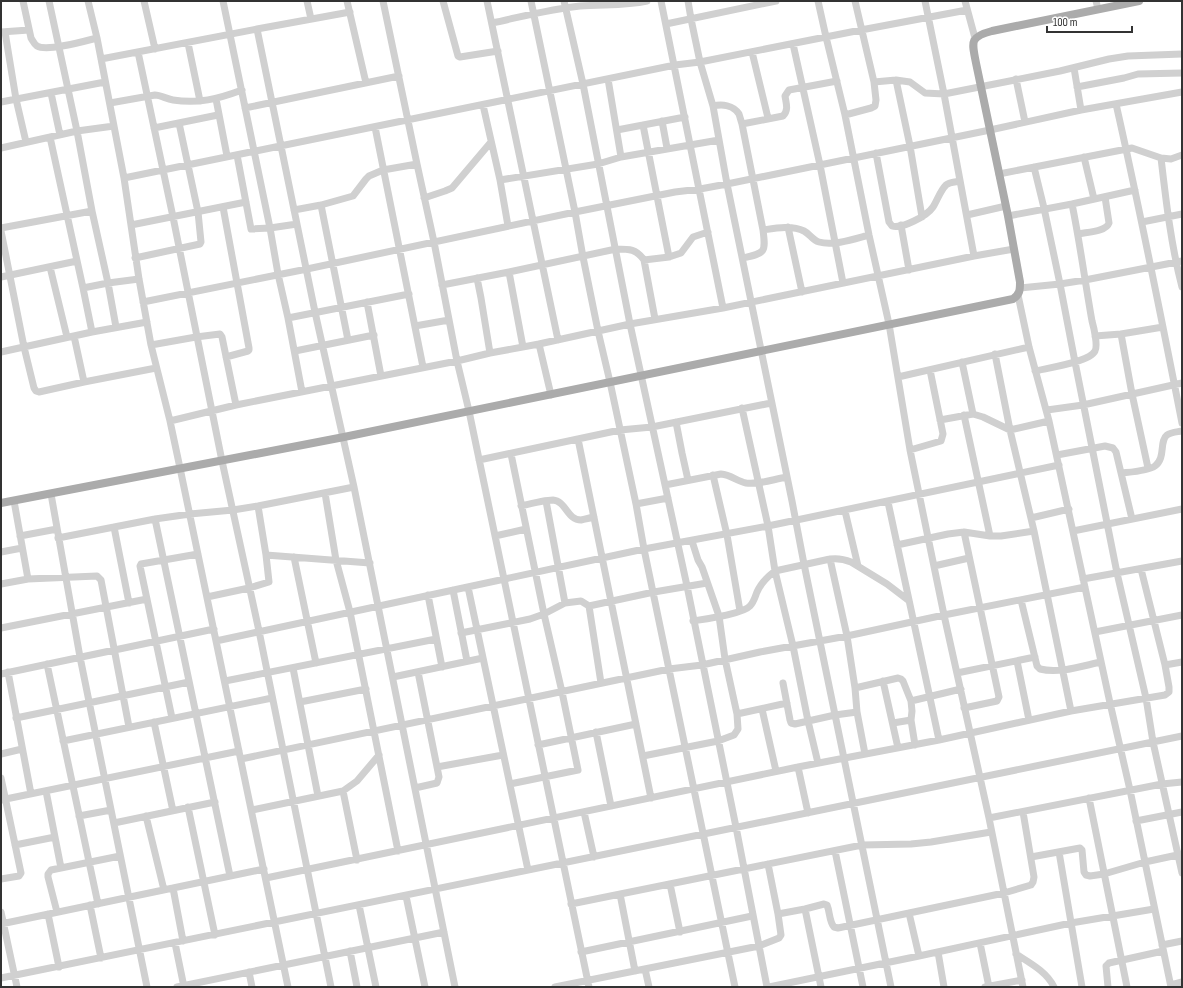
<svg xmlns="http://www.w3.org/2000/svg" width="1183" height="988" font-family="'Sofia Sans Condensed',sans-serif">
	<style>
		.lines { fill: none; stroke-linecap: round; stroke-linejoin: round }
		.minor { stroke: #d0d0d0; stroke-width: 7 }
		.major { stroke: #ababab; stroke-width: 8 }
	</style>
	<rect width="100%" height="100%" fill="#fff"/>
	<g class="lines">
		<path class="minor" d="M23,1L31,38C33,41 34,44 37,46C47,52 85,41 97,38
			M49,1L77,131L92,211L108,283L116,327
			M88,1L97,38L124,178L139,279L151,345L170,421L180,468L288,987
			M144,1L155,49
			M223,1L270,228L278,274L288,318L302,392
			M307,1L311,19
			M347,1L366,83
			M383,1L417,164L434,242L457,361L469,411L589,987
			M443,1L458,56L460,57L498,51
			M487,1L558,340
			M531,1L575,212L583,257L598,331L610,382L636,504L644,549L735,987
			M564,1L583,84L630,324L687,586L736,827L767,987
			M661,1L723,308
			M688,1L691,19L700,62L713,106L727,184L792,501L804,564L891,987
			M818,1L826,37L845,115L869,235L889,324L910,450L944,615L989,818L1023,987
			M925,1L944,94L974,256
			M965,1L975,38
			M1096,1L1098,9
			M492,23C521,17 550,9 580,6C603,4 625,6 647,1
			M666,24L776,1
			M257,29L315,312L354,487L455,987
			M1,32L29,30
			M5,32L16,99L26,142
			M188,43L200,101
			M793,44L820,165L843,283
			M138,52L173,217L222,461L259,631L331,987
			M752,52L768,118
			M101,59L257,29L350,12
			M1074,68L1081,110
			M608,79L621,157
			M1016,79L1025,122
			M896,80L910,146L922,217
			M874,82L896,80L910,82L925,93L944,94L1060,71L1109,59L1128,56L1182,54
			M1077,87L1124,78L1138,74L1182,73
			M51,93L60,135
			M216,99L227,156
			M1,102L105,82
			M110,103L155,95C161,95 166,99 173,100C198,104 218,99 242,90
			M1116,104C1140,210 1161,316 1182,423
			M483,105L500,180L508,226
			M713,106C722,104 733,105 739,114C740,117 741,121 742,124L763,230C766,253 765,253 743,258
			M245,108L399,76
			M845,115L871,108L875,106L876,100L874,82L855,1
			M662,121L667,148
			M742,124L783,116C789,110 786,103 785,96L789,90L837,81
			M643,125L669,257
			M375,127L423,367
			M154,128L218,115
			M617,130L685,117
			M50,137L83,288L92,332
			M1,148L77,131L114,126
			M876,153L889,222L892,226C902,229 927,216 933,207C937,201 940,191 946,185C949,182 956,182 960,181
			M237,155L251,229L270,228L297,224
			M1182,155L1171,159L1161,158C1166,201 1171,245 1182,287
			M1084,157L1094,199
			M1034,167L1044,208L1060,284L1075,362L1117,573L1146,698L1153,742L1182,873
			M999,174L1132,148L1161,158
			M124,178L675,65L700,62L861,30L967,10
			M500,180L598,164L621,157L719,140
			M424,198L445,191L452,188L491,142
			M321,205L348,340
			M223,207L249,348V350L248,351L226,357
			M294,210L321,205L353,196L366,179L369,176L383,170L417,164
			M967,215L1006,206
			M1008,216L1072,204L1135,190
			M1142,222L1182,214
			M131,225L246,202
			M901,225L909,270
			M788,227L802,292
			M1,228L92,211
			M763,230C776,228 792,225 804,231C810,234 812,240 819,242C834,246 854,239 869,235
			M1,231L24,347L34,388L36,391L39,392L84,382L156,368
			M1078,234C1087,232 1106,232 1109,223L1105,197
			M135,258L200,244L201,242L198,212L179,123
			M644,260L669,257L681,253L693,237L708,232
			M50,267L67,337
			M509,272L523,347
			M1,277L77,261
			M477,278L481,298L490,353
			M442,285L509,272L616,249C630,249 636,249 644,260L655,319
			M83,288L108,283L139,279
			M1020,288L1060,284L1085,280L1182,261
			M1018,295L1029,347L1049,421L1110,703L1130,790L1171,987
			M143,302L307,269L575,212L675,192L700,189L727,184L990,130L1081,110L1182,92
			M367,302L381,376
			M288,318L409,294
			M415,326L449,320
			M1121,334L1132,394L1148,468
			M74,336L84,382
			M1095,336L1121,334L1163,327
			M539,344L551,395
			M151,345L196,337L220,334L222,337L236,405
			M295,351L374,335
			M1,352L92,332L147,322
			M995,354L1010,430L1034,531L1071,711
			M962,362L973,414
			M1035,371C1048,368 1090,362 1095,351C1098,346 1094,328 1092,321C1085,282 1080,243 1072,204
			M898,377L1029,347
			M742,408L768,526L775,571L793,646L808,721L818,763
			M1047,410L1083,405L1182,383
			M964,415L990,536
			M940,420L973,414L983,417L1010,430L1049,421
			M170,421L236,405L457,361L490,353L539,344L630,324L723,308L974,256L1014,249
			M676,422L682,453L688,480
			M578,439L651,798
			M910,450L941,441L943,434L930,370
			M1057,455L1105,446L1113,448L1116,452L1132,519
			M479,460L620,430L652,427L771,403
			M1122,473C1131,472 1148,471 1155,466C1166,458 1159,441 1167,435C1171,432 1177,432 1182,431
			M713,475L727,535L740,611
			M665,485L721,474C731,475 737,481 746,483C759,485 774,479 787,477
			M325,493L336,560L350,612L398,851
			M51,494L80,657L147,987
			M14,501L28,579L97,576L101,580L129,727
			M546,501L565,603
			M888,502L939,740
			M636,504L668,498
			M521,506C529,504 547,500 553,500C566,501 567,520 581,520C585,519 590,518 594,517
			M845,511L858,566
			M1031,518L1069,509
			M155,519L230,876
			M114,527L129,603
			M1073,531L1182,509
			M964,532L999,697L997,701L964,708
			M20,536L57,529
			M495,536L526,529
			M58,538L155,519L190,514L233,510L258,506L354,487
			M897,545L948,534L964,532L990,536H1001L1034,531
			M1,552L22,548
			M266,555L370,563
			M294,557L316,663
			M830,559L847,636L855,688L857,712L865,754
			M934,566L969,558
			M1083,579L1182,561
			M1,584L28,579
			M468,587L528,870
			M453,590L467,661
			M428,595L442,667
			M207,597L249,588L269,582L266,555L258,506
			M1021,600L1037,666L1040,669C1059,674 1082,666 1101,662
			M589,606L654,592L707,583
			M693,621C705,619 743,614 750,606C754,602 755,597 757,592C761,583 767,577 775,571L830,559C838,558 844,559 851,562L887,584L908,600
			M1,628L147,599
			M1095,632L1182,615
			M461,633L530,619L544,614L565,603L581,601L589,606L601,683
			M216,641L644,549L768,526L1059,465
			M1017,661L1029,720
			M47,664L98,904
			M1165,665L1182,662
			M293,668L318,796
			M8,672L31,794
			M957,673L1035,657
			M1,674L214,629
			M393,677L483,658
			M225,681L436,639
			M883,681L898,748
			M783,683L790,720L791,723L795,724L835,715L857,712
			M855,688L898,678L901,679L903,681L911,701L961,689
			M911,701L912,711L911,720L915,745
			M300,702L366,689
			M762,709L776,771
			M737,714L787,703
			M16,718L189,682
			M172,718L140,566L141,564L198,554
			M154,722L173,811
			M893,723L911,720
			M596,732L611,806
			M63,741L272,698
			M538,745L636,724
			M1,754L22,749
			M643,756L718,741L734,735L738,729L737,714L725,659L719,616L702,567L698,560L692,541
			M241,759L669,669L702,665L760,652L847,636L944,615L1085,587
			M437,767L503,755
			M798,767L808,813
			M1,778L21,873L19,876L1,879
			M510,784L578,770L562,692L544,614L511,454
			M415,788L437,783L439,777L418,672
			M46,791L61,868
			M343,791L357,860
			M1089,798L1127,987
			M1,800L239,751
			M188,807L215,935
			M252,810L343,791L357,781L379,755
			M584,812L594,857
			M79,816L111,810
			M146,816L164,890
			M989,818L1162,784L1182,782
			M1136,821L1182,812
			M114,823L215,802
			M15,845L55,837
			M835,851L863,987
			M1059,852L1082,987
			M1031,857L1080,848L1082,850L1084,872L1086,875L1090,876L1104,874L1145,862L1182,854
			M768,864L778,914
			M266,878L798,767L939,740L1071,711L1165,695L1169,692V687L1165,665L1141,569
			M670,884L680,932
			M173,888L183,941
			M620,894L635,971
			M406,896L425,987
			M571,904L862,845L911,844L931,842L991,832
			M90,905L101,958
			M359,905L376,987
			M805,909L821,987
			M1,912L17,987
			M57,912L48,877V874L51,870L120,856
			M909,913L919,956
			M48,914L59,967
			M1,924L264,869
			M175,943L184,987
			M980,943L989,987
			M1162,945L1182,941
			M350,951L357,987
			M581,952L752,916
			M938,952L944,987
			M1016,954C1030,963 1047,972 1054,987
			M645,969L649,987
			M249,972L252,987
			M1,978L1182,736
			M1171,985L1182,982
			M177,987L444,932
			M555,987L759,946L779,938L781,935L778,914L805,909L824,904L827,905C830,912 829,921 834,927L838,928L1004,893L1031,885L1033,882L1034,877L1023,812
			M769,987L919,956L1071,923L1154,909
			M985,987L1022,980
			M1108,987L1106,966L1109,963L1163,951"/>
		<path class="major" d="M1,503L344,437L1013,299C1020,294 1020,290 1020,282L1008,216L976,63C972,42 969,37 992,31L1139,1"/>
	</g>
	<rect width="1183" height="988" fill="none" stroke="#333333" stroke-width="4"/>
	<path d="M1047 26v6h85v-6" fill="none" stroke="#333333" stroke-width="2"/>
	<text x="1053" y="26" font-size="12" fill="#333333" stroke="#ffffff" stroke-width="3" paint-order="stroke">100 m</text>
</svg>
